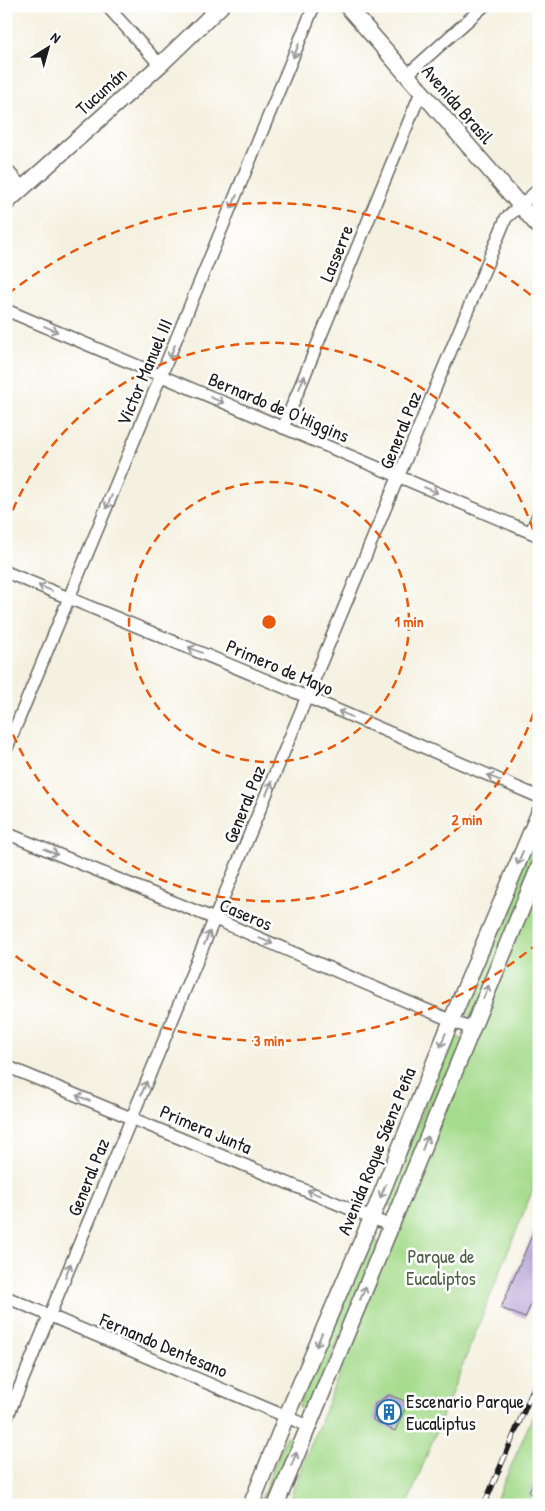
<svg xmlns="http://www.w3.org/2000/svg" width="545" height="1511" font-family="'Patrick Hand',sans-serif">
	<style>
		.green { fill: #a5db8c; stroke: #607c54 }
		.building { fill: #b09ed2 }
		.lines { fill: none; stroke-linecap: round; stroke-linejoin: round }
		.minor-casing { stroke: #686761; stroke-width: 14 }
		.tertiary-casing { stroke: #686761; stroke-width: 18 }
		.minor { stroke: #fff; stroke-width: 11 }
		.tertiary { stroke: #fff; stroke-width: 15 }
		.rail-casing { stroke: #1c1c1c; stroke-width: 5.5 }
		.rail { stroke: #fff; stroke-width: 4; stroke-dasharray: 11; stroke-linecap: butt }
		.oneway { stroke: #999 }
		.ring { fill: none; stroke: #e8590c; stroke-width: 2.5; stroke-dasharray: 9 6 }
		.labels { text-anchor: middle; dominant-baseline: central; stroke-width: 5; stroke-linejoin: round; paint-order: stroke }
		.street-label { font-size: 19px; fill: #1c1c1c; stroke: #fff }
		.park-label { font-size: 19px; fill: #4c5f43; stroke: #fff }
		.poi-label { font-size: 19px; fill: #1c1c1c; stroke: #fff; text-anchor: start }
		.centre { fill: #e8590c; stroke: #fff; stroke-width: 2.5 }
		.ring-label { font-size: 15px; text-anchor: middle; font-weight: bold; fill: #e8590c; stroke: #fff; stroke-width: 5; stroke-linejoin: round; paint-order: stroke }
	</style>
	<rect width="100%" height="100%" fill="#fff"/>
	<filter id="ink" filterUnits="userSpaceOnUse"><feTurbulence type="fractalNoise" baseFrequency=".02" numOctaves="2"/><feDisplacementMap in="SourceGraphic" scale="10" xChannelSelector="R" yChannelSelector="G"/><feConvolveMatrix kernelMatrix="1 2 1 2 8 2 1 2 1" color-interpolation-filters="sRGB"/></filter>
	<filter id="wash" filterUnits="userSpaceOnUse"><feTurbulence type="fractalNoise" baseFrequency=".0096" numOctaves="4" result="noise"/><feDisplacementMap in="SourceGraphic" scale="20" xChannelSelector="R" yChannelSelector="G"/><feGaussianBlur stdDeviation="1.12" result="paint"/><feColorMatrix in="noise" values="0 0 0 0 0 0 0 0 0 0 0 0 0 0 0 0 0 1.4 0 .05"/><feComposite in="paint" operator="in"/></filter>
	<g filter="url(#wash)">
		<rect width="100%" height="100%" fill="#f5f1e1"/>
		<path class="green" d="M539,822V857L474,1018L464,1013Z
			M539,883V1174L407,1505H287L395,1233Z
			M453,1035L465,1040L396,1208L386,1204Z
			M368,1238L380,1243L308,1412L298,1407Z
			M539,1402V1505H494Z
			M286,1436L298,1441L272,1505H259Z"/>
		<g id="blocks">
			<path class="building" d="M539,1219V1286L525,1318L501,1308Z
				M389,1395L408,1402L395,1431L373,1420L375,1404Z
				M539,1467V1505H531L535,1495L529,1493Z"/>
		</g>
	</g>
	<g filter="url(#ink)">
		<use href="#blocks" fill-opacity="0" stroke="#686761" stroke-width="1"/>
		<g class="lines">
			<defs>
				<path id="minor" d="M107,6L160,65
					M407,75L484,6
					M6,169L23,188
					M6,310L539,536
					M283,428L421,92
					M531,532L539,513
					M6,572L307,697L539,797
					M6,750L314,6
					M6,833L215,919L471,1029
					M6,1066L391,1226
					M6,1297L308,1426
					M6,1420L506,218L539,189"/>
				<path id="tertiary" d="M347,6L539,227
					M6,203L160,65L221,6
					M251,1505L286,1417L372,1217L451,1021L539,813
					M276,1505L539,867"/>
			</defs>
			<use href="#minor" class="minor-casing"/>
			<use href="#tertiary" class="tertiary-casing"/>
			<use href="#minor" class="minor"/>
			<use href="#tertiary" class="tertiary"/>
			<defs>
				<path id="rail" d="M484,1505L539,1376"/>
			</defs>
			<use href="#rail" class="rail-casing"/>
			<use href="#rail" class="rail"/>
		</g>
		<defs><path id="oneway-shaft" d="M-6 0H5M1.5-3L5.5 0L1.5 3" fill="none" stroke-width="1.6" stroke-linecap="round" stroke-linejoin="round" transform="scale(1.25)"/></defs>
		<g class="oneway">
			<use href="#oneway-shaft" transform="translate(296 51) rotate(112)"/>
			<use href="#oneway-shaft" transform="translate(234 202) rotate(112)"/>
			<use href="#oneway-shaft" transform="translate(51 329) rotate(23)"/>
			<use href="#oneway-shaft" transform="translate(172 352) rotate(112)"/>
			<use href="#oneway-shaft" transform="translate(302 382) rotate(-68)"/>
			<use href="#oneway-shaft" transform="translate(217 400) rotate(23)"/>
			<use href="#oneway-shaft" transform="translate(431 490) rotate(23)"/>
			<use href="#oneway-shaft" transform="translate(109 502) rotate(113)"/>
			<use href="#oneway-shaft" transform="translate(45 588) rotate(-157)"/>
			<use href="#oneway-shaft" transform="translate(195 650) rotate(-157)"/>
			<use href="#oneway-shaft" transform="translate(345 714) rotate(-157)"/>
			<use href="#oneway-shaft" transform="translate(494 778) rotate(-157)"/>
			<use href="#oneway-shaft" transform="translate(269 788) rotate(-68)"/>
			<use href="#oneway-shaft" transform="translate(51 852) rotate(22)"/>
			<use href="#oneway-shaft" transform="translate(520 858) rotate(113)"/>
			<use href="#oneway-shaft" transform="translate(207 938) rotate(-67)"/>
			<use href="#oneway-shaft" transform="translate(266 941) rotate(23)"/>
			<use href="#oneway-shaft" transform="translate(486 992) rotate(-67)"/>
			<use href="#oneway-shaft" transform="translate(443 1040) rotate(111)"/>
			<use href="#oneway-shaft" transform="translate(144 1088) rotate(-67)"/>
			<use href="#oneway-shaft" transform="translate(83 1098) rotate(-158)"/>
			<use href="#oneway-shaft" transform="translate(425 1143) rotate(-68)"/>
			<use href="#oneway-shaft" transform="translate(383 1191) rotate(112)"/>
			<use href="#oneway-shaft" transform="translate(314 1193) rotate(-157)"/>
			<use href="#oneway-shaft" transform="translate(68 1270) rotate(-68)"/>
			<use href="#oneway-shaft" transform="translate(363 1293) rotate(-67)"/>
			<use href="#oneway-shaft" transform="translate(319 1340) rotate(113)"/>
			<use href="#oneway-shaft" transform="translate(294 1459) rotate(-68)"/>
		</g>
	</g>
	<g class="ring">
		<circle cx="269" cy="622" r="140"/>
		<path d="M538 699A280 280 0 0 1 7 720M7 524A280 280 0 0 1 538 545"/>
		<path d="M538 943A419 419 0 0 1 8 950M8 294A419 419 0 0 1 538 301"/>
	</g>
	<defs>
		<symbol id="building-ring" viewBox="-11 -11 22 22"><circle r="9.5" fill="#fff" stroke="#1f6fb2" stroke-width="1.5"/><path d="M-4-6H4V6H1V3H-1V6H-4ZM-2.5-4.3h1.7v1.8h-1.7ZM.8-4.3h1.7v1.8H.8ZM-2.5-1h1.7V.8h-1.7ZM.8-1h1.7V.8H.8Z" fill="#1f6fb2"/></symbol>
	</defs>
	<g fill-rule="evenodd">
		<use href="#building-ring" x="375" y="1398" width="28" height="28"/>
	</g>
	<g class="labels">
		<g class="street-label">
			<text transform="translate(101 91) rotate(-42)">Tucumán</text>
			<text transform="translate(458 104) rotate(49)">Avenida Brasil</text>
			<text transform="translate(336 253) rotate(-68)">Lasserre</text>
			<text transform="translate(144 372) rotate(-67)">Victor Manuel III</text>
			<text transform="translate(279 407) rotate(23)">Bernardo de O'Higgins</text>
			<text transform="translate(400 430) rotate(-68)">General Paz</text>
			<text transform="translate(280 667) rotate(23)">Primero de Mayo</text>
			<text transform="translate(244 804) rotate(-68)">General Paz</text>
			<text transform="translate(246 914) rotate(23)">Caseros</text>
			<text transform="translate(206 1129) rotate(23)">Primera Junta</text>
			<text transform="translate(376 1151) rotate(-68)">Avenida Roque Sáenz Peña</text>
			<text transform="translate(88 1177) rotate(-68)">General Paz</text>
			<text transform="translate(164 1345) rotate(23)">Fernando Dentesano</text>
		</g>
		<g class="park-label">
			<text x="441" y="1256">Parque de<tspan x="441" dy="22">Eucaliptos</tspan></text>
		</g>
		<g class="poi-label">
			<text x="406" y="1401">Escenario Parque<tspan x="406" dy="22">Eucaliptus</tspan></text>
		</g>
	</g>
	<circle cx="269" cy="622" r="8" class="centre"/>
	<g class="ring-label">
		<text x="409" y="627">1 min</text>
		<text x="467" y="825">2 min</text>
		<text x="269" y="1046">3 min</text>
	</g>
	<rect width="545" height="1511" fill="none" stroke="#fff" stroke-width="25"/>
	<g transform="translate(48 48) rotate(37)" stroke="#ffffff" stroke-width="4" paint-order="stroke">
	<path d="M0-4L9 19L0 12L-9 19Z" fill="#1c1c1c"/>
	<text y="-8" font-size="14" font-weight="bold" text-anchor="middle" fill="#1c1c1c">N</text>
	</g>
</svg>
